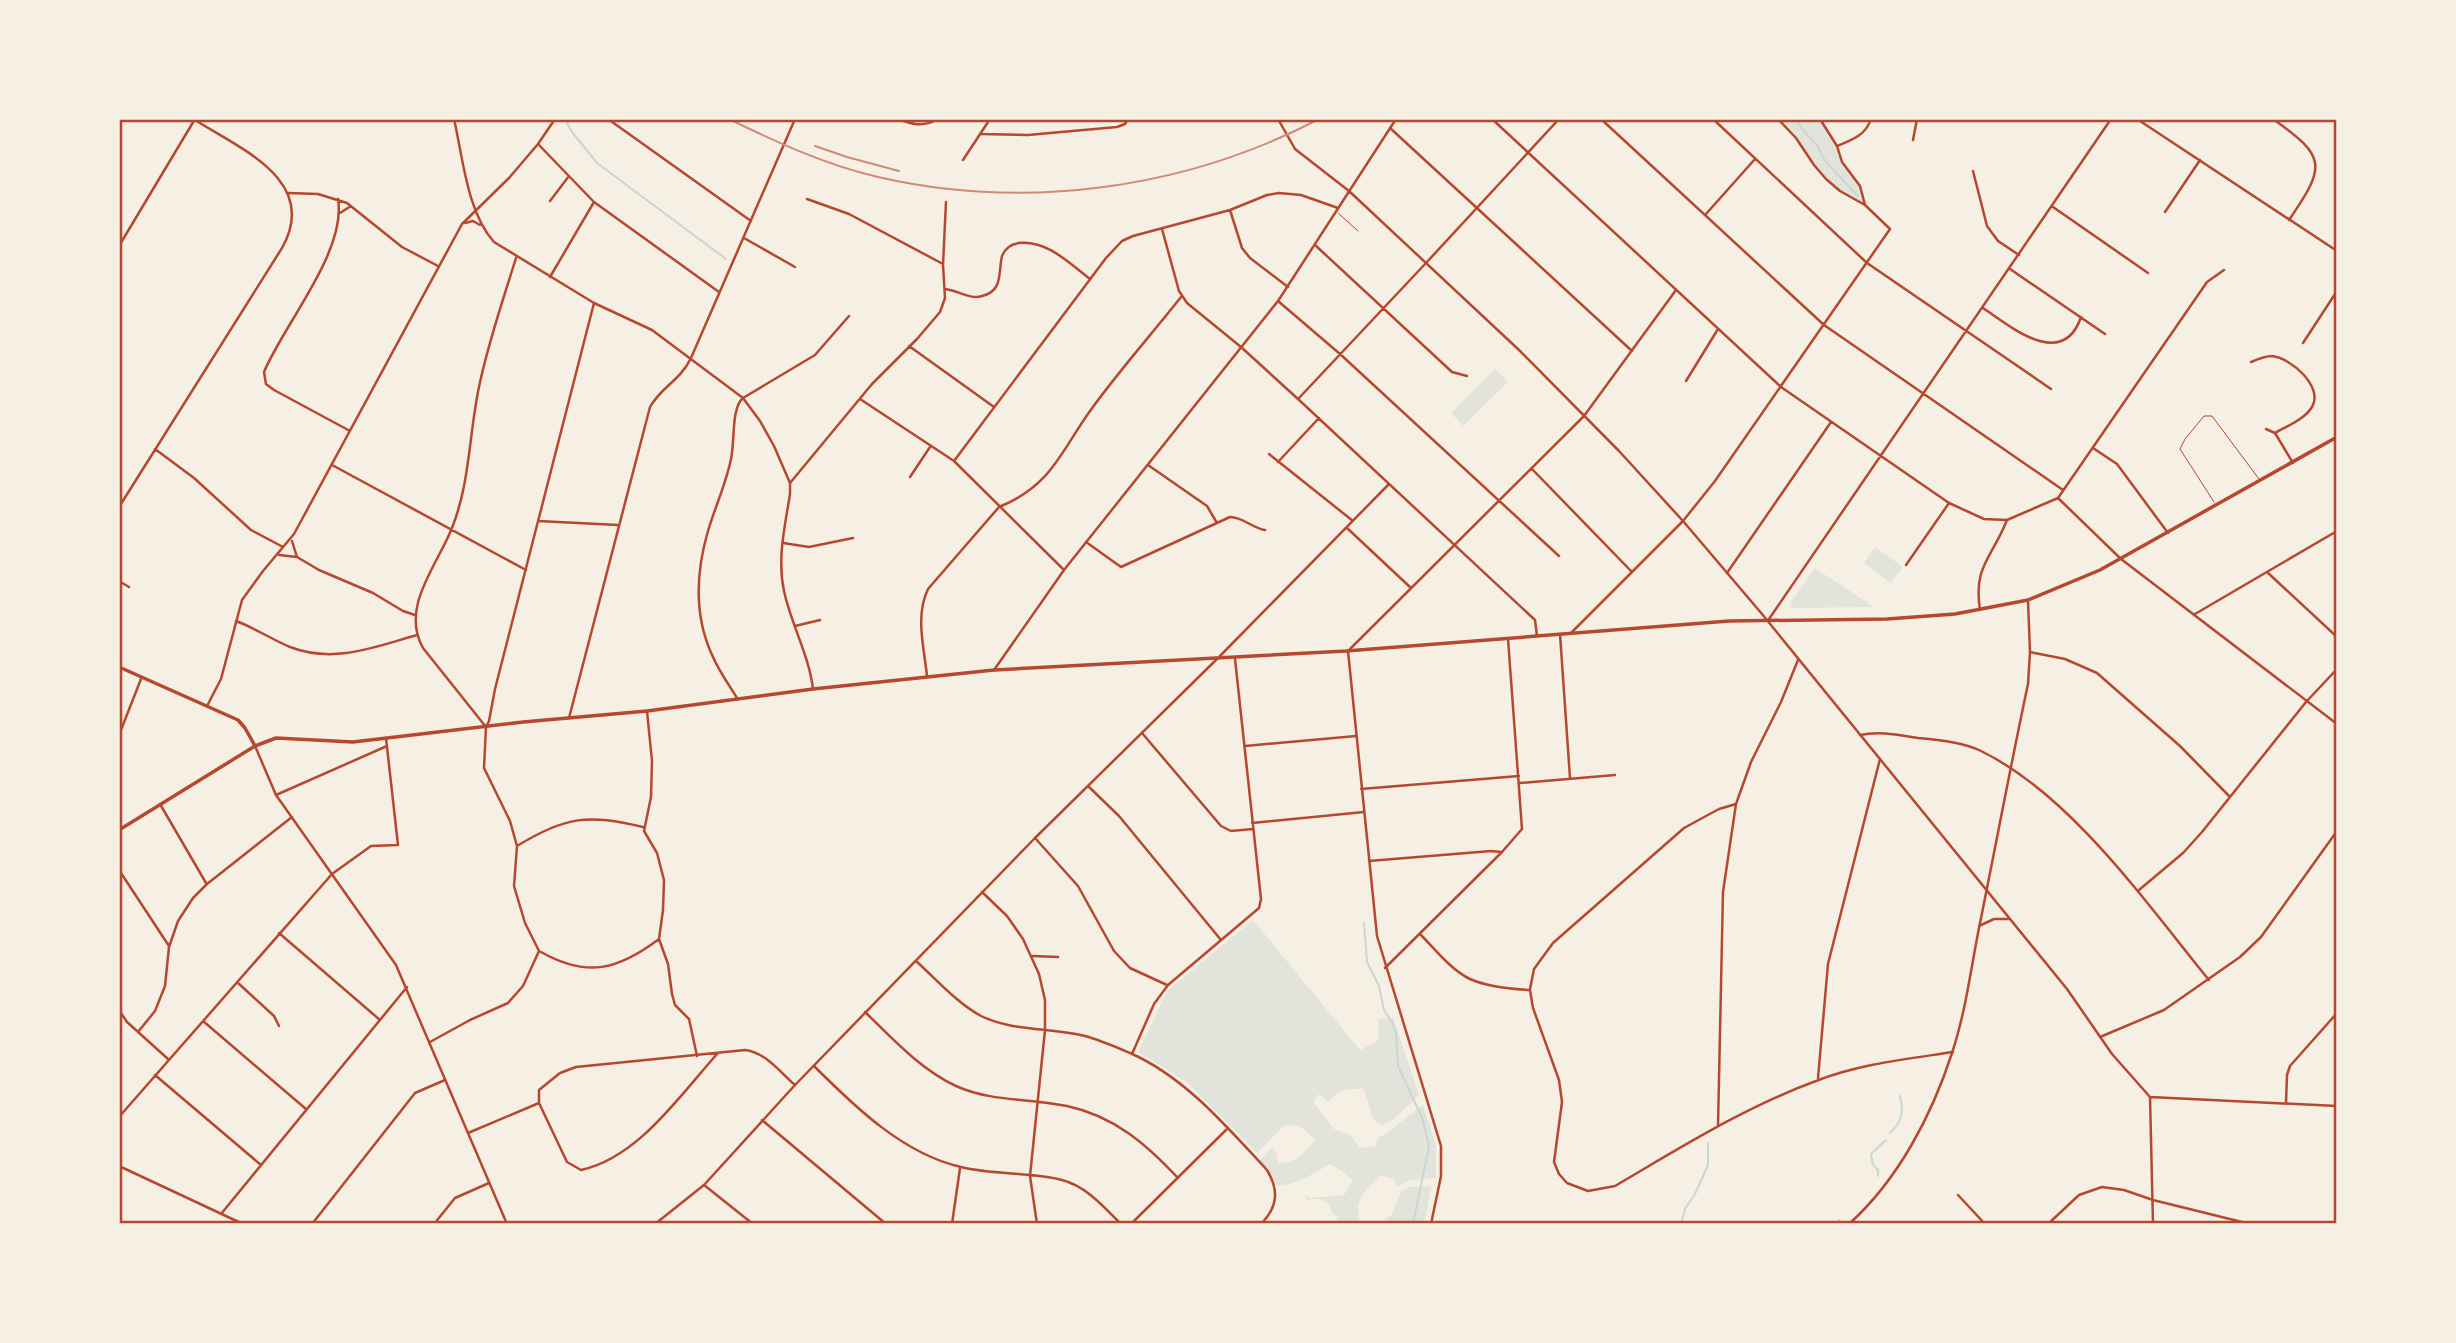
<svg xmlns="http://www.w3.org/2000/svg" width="2456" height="1343" font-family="'DM Sans',sans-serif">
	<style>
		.green { fill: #e2e4dc }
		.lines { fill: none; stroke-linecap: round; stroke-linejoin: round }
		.stream { stroke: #c9d6d2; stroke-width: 2 }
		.service { stroke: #b5482f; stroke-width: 1 }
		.minor { stroke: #b5482f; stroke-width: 2.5 }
		.tertiary { stroke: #b5482f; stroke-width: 2.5 }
		.secondary { stroke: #b5482f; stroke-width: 3.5 }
		.primary { stroke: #b5482f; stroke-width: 3.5 }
		.rail { stroke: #cf8b77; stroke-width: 2 }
		.neatline { fill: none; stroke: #b5482f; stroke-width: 2.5 }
	</style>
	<rect width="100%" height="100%" fill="#f6efe4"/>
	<path class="green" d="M1778,119H1820L1837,146L1842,162L1860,186L1865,205L1840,191L1826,179L1814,165L1796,138Z
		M1495,369L1508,382L1463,426L1451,413Z
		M1875,547L1903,567L1891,583L1864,563Z
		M1815,568L1874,607L1794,608L1790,603Z
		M1253,920L1360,1050L1379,1040L1378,1019L1393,1018L1419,1095L1395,1118L1382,1126L1373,1119L1364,1089C1348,1088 1339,1089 1328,1102L1319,1094L1313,1102L1334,1129L1350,1135L1360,1148L1375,1146L1378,1138C1395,1129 1407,1116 1423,1105L1436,1145V1178L1411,1180L1397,1186L1394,1179L1380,1175C1365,1191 1352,1201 1361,1224H1334L1338,1216L1332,1214C1331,1200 1319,1197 1307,1200L1305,1195L1310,1198L1344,1195L1353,1181L1342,1171L1330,1164C1313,1174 1296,1185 1277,1186L1269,1170L1260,1160L1272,1148L1276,1152L1278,1163C1297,1163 1304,1153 1315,1140C1305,1129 1300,1124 1285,1125L1257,1153L1188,1083L1138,1052L1167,991Z
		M1432,1186L1424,1224H1380L1392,1214L1401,1192L1409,1187Z"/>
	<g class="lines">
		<path class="stream" d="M565,119L572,132L597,163L726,259
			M1797,119L1801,128L1817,145L1825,161L1858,196
			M1364,923L1367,962L1379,986L1384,1010L1393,1024L1396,1033L1398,1066L1423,1120L1429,1146L1413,1224
			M1890,1133C1902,1122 1904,1112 1900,1096
			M1878,1176V1170L1873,1165L1871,1154L1886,1140
			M1681,1224L1685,1209L1695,1194L1708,1165V1143
			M1835,1224L1839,1220"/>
		<path class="service" d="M1338,213L1358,231
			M2214,502L2180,449L2185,439L2204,416H2212L2259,479"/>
		<path class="minor" d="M608,119L751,221
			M898,119C913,125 924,127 939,119
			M1278,119L1295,149L1349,191
			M1492,119L1781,387L1949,503L1984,519L2007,520L2058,498L2207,282L2224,270
			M1601,119L1824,325L2063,490
			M1713,119L1867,263L2051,389
			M1820,119L1837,146L1842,162L1860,186L1865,205
			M2273,119C2327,157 2326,166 2289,220
			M1390,128L1632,351
			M981,134L1028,135L1117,127L1125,124L1128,119
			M1913,140L1917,119
			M538,144L594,202L719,292
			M1837,146C1852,140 1866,135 1871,119
			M963,160L990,119
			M1973,171L1987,226L1998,241L2019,255
			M288,193L318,194L347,203L402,247L438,266
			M338,199C347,251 284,324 264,372L266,384L274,390L350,431
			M807,199L849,214L943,264
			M550,201L569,176
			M2053,207L2148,273
			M1230,210L1242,248L1250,258L1288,287
			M2165,212L2200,160
			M340,213L351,206
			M1706,214L1755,159
			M465,223L473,221L480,225
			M1162,229L1179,291L1187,303L1241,347L1298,399L1535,620L1537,636
			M744,238L795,267
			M1315,245L1452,372L1467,376
			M119,246L195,119
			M2010,269L2105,334
			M550,277L594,202
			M945,289C957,290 970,300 982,296C1004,291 998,271 1002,256C1005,248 1011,244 1019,243C1047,240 1069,263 1090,279
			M1278,301L1340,354L1559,556
			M1983,308C2012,328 2063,370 2081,317
			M2303,343L2337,291
			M909,346L994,407
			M2251,362C2258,359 2265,356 2272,356C2291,358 2324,387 2312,407C2305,419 2287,426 2275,433L2293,463
			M1686,381L1718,329
			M1299,398L1426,263
			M860,399L954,461L1063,569
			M2266,429L2275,433
			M2093,448L2117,464L2168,533
			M155,449L194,478L251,530L283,547
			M1269,454L1353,521
			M954,461L1106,258L1122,241L1133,236L1230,210L1267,195L1279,193L1301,195L1338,208
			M1278,462L1319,418
			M332,465L526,570
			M1148,465L1207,506L1217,523
			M1532,469L1632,572
			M910,477L930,447
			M790,483L872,384L917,339L940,312L945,298L943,265L946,202
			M2058,498L2121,559L2337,724
			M119,507L282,248C320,181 241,149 195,120
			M538,521L618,525
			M1347,528L1411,588
			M292,541L297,557
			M1086,542L1121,567L1230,517C1243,517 1252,528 1265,530
			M783,543L809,547L853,538
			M279,555L297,557L319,570L373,593L403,611L415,615
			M1906,565L1949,503
			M2267,572L2337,637
			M1727,573L1831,422
			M119,581L129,587
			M1980,610C1973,566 1992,558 2007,520
			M2195,614L2337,531
			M1769,619L2111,119
			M236,621C255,628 271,639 290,647C334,664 375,647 417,635
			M795,626L820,620
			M1571,633L1683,521L1715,481L1890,229L1865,205L1840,191L1826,179L1814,165L1796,138L1778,119
			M1560,634L1570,778
			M1350,649L1584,416L1676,290
			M2030,652L2065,659L2097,673L2180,746L2230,797
			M1220,656L1389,484
			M927,676C924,647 915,616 928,589L999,507C1051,486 1060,453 1090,411C1118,372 1151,335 1181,297
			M737,698C729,685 719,671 713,657C694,617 696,572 708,531C715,507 726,484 731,459C735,442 731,408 743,398L815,355L849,316
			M207,706L221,679L242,600L263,571L294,534L462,224L509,178L538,144L555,119
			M647,711L652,761L651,797L644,831L657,853L664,880L663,910L659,939L668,964L672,994L675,1005L689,1019L697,1056
			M486,727L423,648C400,607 437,566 452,528C470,483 469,434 479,387C488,343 503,300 516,258
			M1142,733L1221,826L1231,831L1253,829
			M119,735L141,679
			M1860,735C1880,731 1898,735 1918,738C1938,740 1963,742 1981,751C2071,795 2146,903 2209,980
			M1245,746L1356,736
			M1520,783L1615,775
			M1088,786L1119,816L1221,940
			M1361,789L1519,776
			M276,795L387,746
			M160,804L206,883
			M1252,823L1364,812
			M1035,838L1078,886L1114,951L1130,968L1167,985
			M517,846C566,816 588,814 643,827
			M1369,861L1491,851L1501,852
			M119,870L169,946
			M2139,890L2183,853L2202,832L2306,702L2337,669
			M982,892L1007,916L1023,939L1039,974L1045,1000V1030L1030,1176L1037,1224
			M279,933L380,1020
			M1420,934C1434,948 1451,970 1470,979C1488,987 1510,989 1530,990L1533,1008L1559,1080L1562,1102L1554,1162L1559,1174L1567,1183L1588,1191L1615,1186C1680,1148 1745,1107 1816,1081C1859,1064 1907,1059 1953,1052
			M541,952C587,978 618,970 659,939
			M1033,956L1058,957
			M916,961C937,980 957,1003 981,1016C1014,1032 1051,1027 1085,1036C1100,1040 1116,1047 1130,1053C1185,1077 1227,1127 1267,1170C1279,1190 1278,1207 1261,1224
			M1385,968L1502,852L1522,829L1508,639
			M237,982L274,1016L279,1026
			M1530,989L1534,969L1553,943L1684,828L1719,809L1736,804
			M119,1010L127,1022L168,1059
			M865,1012C893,1039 920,1069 956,1086C991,1102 1030,1098 1067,1106C1114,1116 1146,1144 1178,1178
			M203,1021L306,1109
			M138,1032L155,1011L165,986L169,947L178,921L193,898L207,884L292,817
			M2100,1037L2164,1010L2240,957L2261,937L2337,831
			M430,1042L470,1020L508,1003L523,986L539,951L525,923L514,886L517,846L510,821L484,768L486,727L489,721L495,689L594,303
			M1132,1054L1154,1004L1168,985L1259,908L1261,899L1235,659
			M814,1066C854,1106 903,1154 961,1167C993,1175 1031,1172 1062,1180C1086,1186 1104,1207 1121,1224
			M155,1075L261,1165
			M1818,1078L1828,964L1880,759
			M539,1103L567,1162L581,1170C638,1158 680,1095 718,1053
			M2286,1103L2287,1075L2290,1066L2337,1013
			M119,1117L332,874L371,846L398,845L386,738
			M762,1120L886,1224
			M1718,1126L1723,892L1736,804L1751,762L1781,702L1798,660
			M468,1133L539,1103V1090L560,1073L576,1067L745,1050C765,1052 780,1072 795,1085
			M119,1166L243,1224
			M704,1185L753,1224
			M1958,1195L1985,1224
			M221,1214L407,987
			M312,1224L415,1093L445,1080
			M434,1224L455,1198L489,1183
			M952,1224L960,1168
			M1131,1224L1228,1128
			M2048,1224L2079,1195L2102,1187L2124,1190L2153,1200L2250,1224"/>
		<path class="tertiary" d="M454,119C463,158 467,212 494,242L594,303L652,330L743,398L760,421L774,446L790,483V494C785,526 777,558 784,591C791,624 809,655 813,689
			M2137,119L2337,251
			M1349,191L1519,350L1619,451L1683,521L1762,614L2067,989L2112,1054L2150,1097L2337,1106
			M1426,263L1559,119
			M1348,651L1377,936L1441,1146V1176L1431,1224
			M994,670L1064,570L1278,301L1396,119
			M569,718L650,407C662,386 680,381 691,358L795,119
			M255,746L276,795L396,965L507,1224
			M1979,926L1994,919H2009
			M2150,1097L2153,1224
			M655,1224L704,1185L795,1085L1035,838L1217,659
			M1849,1224C1898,1180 1932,1115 1952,1053C1966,1011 1971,967 1980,923C1996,844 2011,764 2028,684L2030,652L2028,601"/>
		<path class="secondary" d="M119,667L238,720L245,728L255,746"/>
		<path class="primary" d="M119,830L255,746L276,738L353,742L523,722L647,711L813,689L994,670L1346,651L1729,621L1887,619L1955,614L2028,600L2100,570L2337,437"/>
		<path class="rail" d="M729,119C776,142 826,165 878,177C1026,211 1185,189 1319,119
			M815,146L847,157L899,171"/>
	</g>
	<rect width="2456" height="1343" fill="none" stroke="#f6efe4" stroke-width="242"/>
	<rect x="121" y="121" width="2214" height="1101" class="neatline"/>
</svg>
